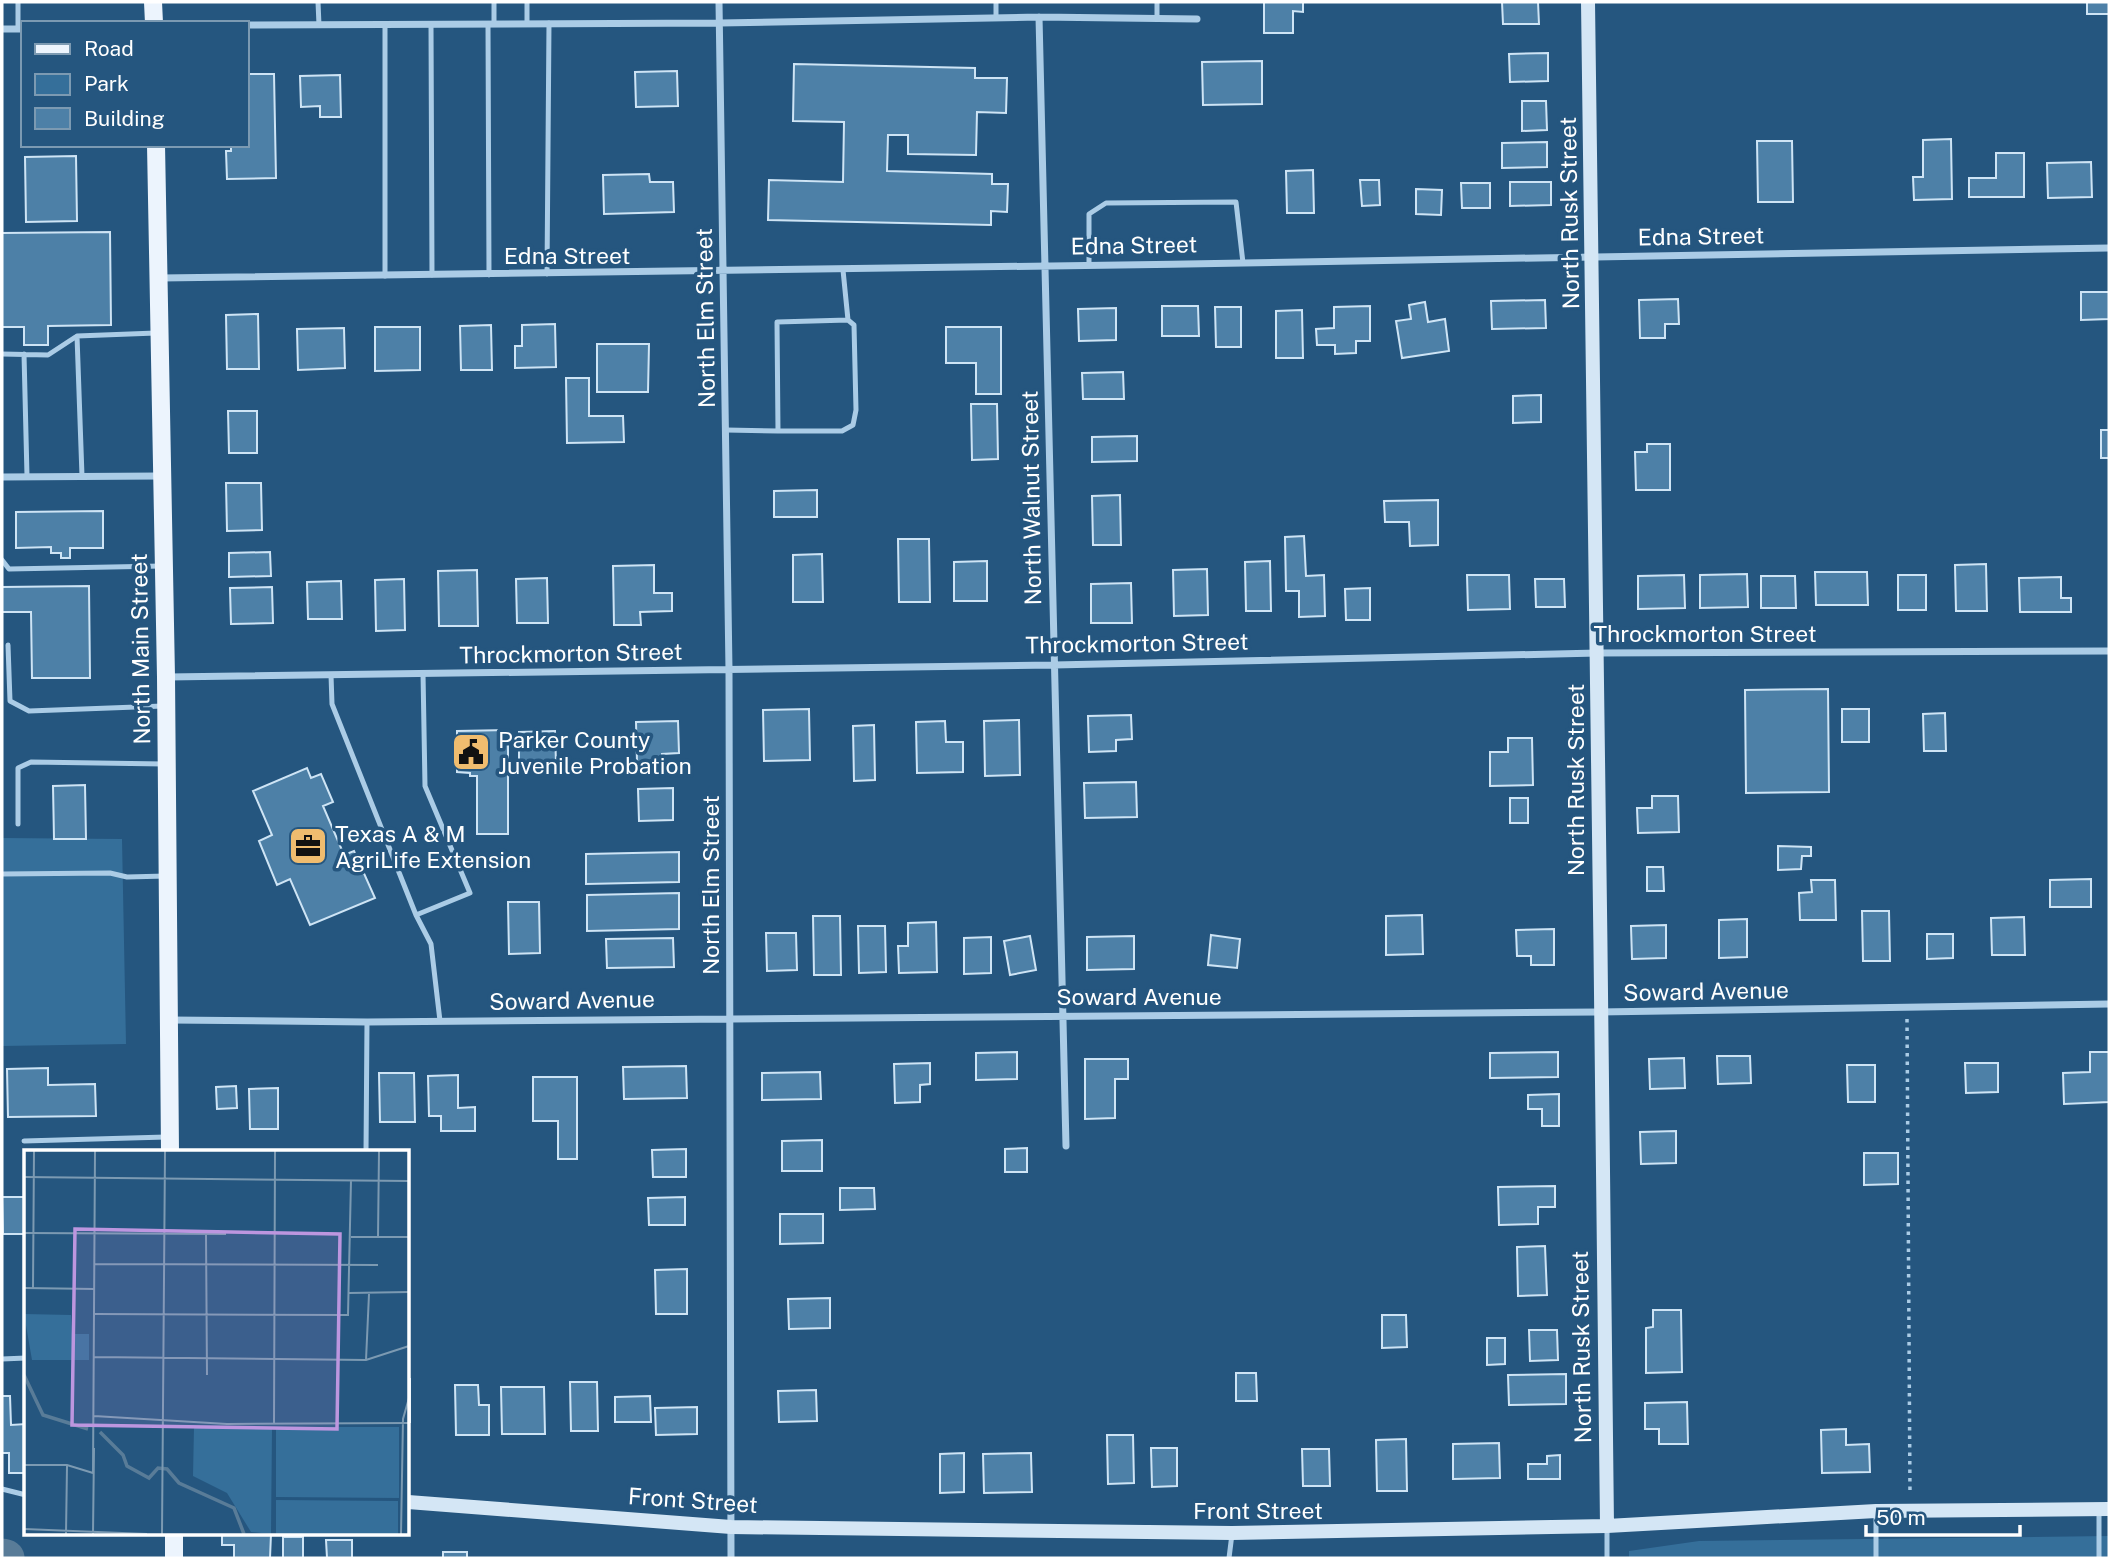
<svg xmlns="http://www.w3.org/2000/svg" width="2111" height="1560" font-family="'Public Sans',sans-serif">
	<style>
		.green { fill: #356f9a }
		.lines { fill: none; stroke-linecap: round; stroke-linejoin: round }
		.river { stroke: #597c98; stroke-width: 37 }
		.building { fill: #4d80a7; stroke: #cee4f5; stroke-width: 2 }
		.path { stroke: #abcce6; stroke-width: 3.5; stroke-dasharray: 3.5 5; stroke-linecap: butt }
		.lane { stroke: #abcce6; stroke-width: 5 }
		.street { stroke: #abcce6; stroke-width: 7 }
		.secondary { stroke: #d4e6f5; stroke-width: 14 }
		.primary { stroke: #ecf4fd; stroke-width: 18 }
		.labels { text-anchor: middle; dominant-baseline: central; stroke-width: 7; stroke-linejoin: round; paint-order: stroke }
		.street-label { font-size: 23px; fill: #fff; stroke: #25567f }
		.poi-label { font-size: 23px; fill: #fff; stroke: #25567f; text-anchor: start }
		.inset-river { fill: none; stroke: #597c98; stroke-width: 3.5 }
		.inset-road { fill: none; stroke: #7c9ab2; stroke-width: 2 }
		.view { fill: #bd96df; fill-opacity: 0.15; stroke: #bd96df; stroke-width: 3.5 }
		.inset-edge { fill: none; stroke: #fff; stroke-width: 3.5 }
	</style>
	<rect width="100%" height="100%" fill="#25567f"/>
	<path class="green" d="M2,838L122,839L126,1044L2,1046Z
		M2109,1536V1558H1629V1551L1699,1541Z"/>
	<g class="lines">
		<path class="river" d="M2,1557L6,1558"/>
	</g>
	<path class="building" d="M1264,2H1303V12L1293,11V33H1264Z
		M1502,2H1538L1539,24H1503Z
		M2087,2H2109V14H2087Z
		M1548,53V81L1510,82L1509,54Z
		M1262,61V104L1203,105L1202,62Z
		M794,64L975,68V78H1007L1006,113L977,112L976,155L908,154V135H888L887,171L992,174V184H1008L1007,212L991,211V225L768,220L769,180L843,182L844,122L793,121Z
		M677,71L678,106L636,107L635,72Z
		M247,74H274L276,178L227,179L226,151H231V145H247Z
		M340,75L341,117H320V106L301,107L300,76Z
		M1522,101H1546L1547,130L1522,131Z
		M1951,139L1952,199L1914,200L1913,177H1923V140Z
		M1757,141H1792L1793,202H1758Z
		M1547,142V167L1502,168V143Z
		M1996,153H2024V197H1969V178H1996Z
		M76,156L77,221L26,222L25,157Z
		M2091,162L2092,197L2048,198L2047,163Z
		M1313,170L1314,213H1287L1286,171Z
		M649,174L650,182H673L674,212L604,214L603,175Z
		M1360,180H1379L1380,205L1362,206Z
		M1510,182H1551V205L1510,206Z
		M1461,183H1490V208H1462Z
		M1416,189L1442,190L1441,215L1416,214Z
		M110,232L111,325L48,326V345H24V327H2V233Z
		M2081,292H2109V319L2081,320Z
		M1678,299L1679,324H1665V338H1640L1639,300Z
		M1545,300L1546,328L1492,329L1491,301Z
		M1425,302L1428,322L1445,319L1449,351L1402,358L1396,321L1411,319L1409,305Z
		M1162,306H1198L1199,336H1162Z
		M1370,306V341H1356V353L1335,354V345H1317L1316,329L1334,328V307Z
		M1215,307H1241V347H1216Z
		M1116,308V340L1079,341L1078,309Z
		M1302,310L1303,358H1276V311Z
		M258,314L259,369H227L226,315Z
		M555,324L556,367L515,368V346H522V325Z
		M491,325L492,370H461L460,326Z
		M375,327H420V370L375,371Z
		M946,327H1001V394H976V363H946Z
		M344,328L345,368L298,370L297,329Z
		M597,344H649L648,392H597Z
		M1123,372L1124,399H1083L1082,373Z
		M566,378H589V416H623L624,442L567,443Z
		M1541,395V422L1513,423V396Z
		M971,404H997L998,459L972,460Z
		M228,411H257V453H229Z
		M2101,430H2109V458H2101Z
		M1137,436V461L1092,462V437Z
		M1647,444H1670V490H1636L1635,452H1647Z
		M226,483H261L262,530L227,531Z
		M817,490V517H774V491Z
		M1120,495L1121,545H1093L1092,496Z
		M1438,500V545L1410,546L1409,522H1385L1384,501Z
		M103,511V548H70V558H61V553H51V547L16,548V512Z
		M1304,536L1306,576L1324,575L1325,616L1299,617V591H1286L1285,537Z
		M898,539H929L930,602H899Z
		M270,552L271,576L229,577V553Z
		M822,554L823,602H793V555Z
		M987,561V601H954V562Z
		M1270,561L1271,611H1246L1245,562Z
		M1986,564L1987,611H1956L1955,565Z
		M654,565V593H672V611L640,612L641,625H614L613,566Z
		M1207,569L1208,615L1174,616L1173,570Z
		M477,570L478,626H439L438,571Z
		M1815,572H1867L1868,605H1816Z
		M1747,574L1748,607L1700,608V575Z
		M1467,575H1509L1510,609L1468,610Z
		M1684,575L1685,608L1638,609V576Z
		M1898,575H1926V610H1898Z
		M1761,576H1795L1796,608H1761Z
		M2061,577V598H2071V612H2020L2019,578Z
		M547,578L548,623H517L516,579Z
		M404,579L405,630L376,631L375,580Z
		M1535,579H1564L1565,607H1536Z
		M341,581L342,619H308L307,582Z
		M1131,583L1132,623H1091V584Z
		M89,586L90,678H32L31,612H2V587Z
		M272,587L273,623L231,624L230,588Z
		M1370,588V620H1346L1345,589Z
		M1828,689L1829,792L1746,793L1745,690Z
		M809,709L810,760L764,761L763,710Z
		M1842,709H1869V742H1842Z
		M1945,713L1946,751H1924L1923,714Z
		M1131,715L1132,739L1116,740V751L1089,752L1088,716Z
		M1019,720L1020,775L985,776L984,721Z
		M678,721L679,753L662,754V761L637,762L636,722Z
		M945,721L946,742H963V772L917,773L916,722Z
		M874,725L875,780L854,781L853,726Z
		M508,730V834H477V776H470V773L457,772V731Z
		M555,731L556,763H519V732Z
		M1508,738H1532L1533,785L1490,786V752H1508Z
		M307,768L311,778L321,774L333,802L323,806L344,855L354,851L375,898L310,925L290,879L277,885L259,841L272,835L253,791Z
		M1136,782L1137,817L1085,818L1084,783Z
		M85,785L86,839H54L53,786Z
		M673,788V820L639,821L638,789Z
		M1652,796H1678L1679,832L1638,833L1637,808H1652Z
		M1510,798H1528V823H1510Z
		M1778,846L1811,847V856H1802L1801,869L1778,870Z
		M679,852V882L586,884V854Z
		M1647,867H1663L1664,891H1647Z
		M2091,879V907H2050V880Z
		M1811,880H1835L1836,920H1800L1799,893L1812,892Z
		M679,893V929L587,931V895Z
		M508,902H539L540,953L509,954Z
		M1862,911H1889L1890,961H1863Z
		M1422,915L1423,954L1386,955V916Z
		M813,916H840L841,975H814Z
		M2024,917L2025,955H1992L1991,918Z
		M1747,919V957L1719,958V920Z
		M936,922L937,972L899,973L898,946H908V923Z
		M1666,925V958L1632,959L1631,926Z
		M858,926H885L886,972L859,973Z
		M1554,929V965H1531V956H1517L1516,930Z
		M766,933H796L797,970L767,971Z
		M1927,934H1953V958L1927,959Z
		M1211,935L1240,939L1237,968L1208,965Z
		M1030,936L1036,970L1010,975L1004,941Z
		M1134,936V969L1087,970V937Z
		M991,937V973L964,974V938Z
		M673,938L674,967L607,968L606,939Z
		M1017,1052V1079L976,1080V1053Z
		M1558,1052V1077L1490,1078V1053Z
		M2090,1052H2109V1102L2064,1104L2063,1073L2090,1072Z
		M1717,1056H1750L1751,1083L1718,1084Z
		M1684,1058L1685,1088L1650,1089L1649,1059Z
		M1085,1059H1128V1079H1115V1118L1085,1119Z
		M930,1063V1084L920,1085V1102L895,1103L894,1064Z
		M1965,1063H1998V1092L1966,1093Z
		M1847,1065H1875V1102H1848Z
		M686,1066L687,1098L624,1099L623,1067Z
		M48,1068V1085L95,1084L96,1116L8,1117L7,1069Z
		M820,1072L821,1099L762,1100V1073Z
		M379,1073H414L415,1122H380Z
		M458,1075V1108L475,1107V1131H441V1116H429L428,1076Z
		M533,1077H577V1159H558V1121H533Z
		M236,1086L237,1108L217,1109L216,1087Z
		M278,1088V1129H250L249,1089Z
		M1559,1094V1126H1542V1109H1528V1095Z
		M1676,1131V1163L1641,1164L1640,1132Z
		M822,1140V1171H782V1141Z
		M1027,1148V1172H1005V1149Z
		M686,1149V1177H653L652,1150Z
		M1864,1153H1898V1184L1864,1185Z
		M1555,1186V1207H1538V1224L1499,1225L1498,1187Z
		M840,1188H874L875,1209L840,1210Z
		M2,1197H26V1234H3Z
		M685,1197V1225H649L648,1198Z
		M780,1214H823V1243L780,1244Z
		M1545,1246L1547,1295L1518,1296L1517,1247Z
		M687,1269V1314H656L655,1270Z
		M830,1298V1328L789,1329L788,1299Z
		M1653,1310H1681L1682,1372L1646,1373V1328L1653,1327Z
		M1382,1315H1406L1407,1347L1382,1348Z
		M1529,1330H1557L1558,1360L1530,1361Z
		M1487,1338H1505V1364L1487,1365Z
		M1236,1373H1256L1257,1401H1236Z
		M1566,1374V1404L1509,1405L1508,1375Z
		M408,1379H410V1422H408Z
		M570,1382H597L598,1431H571Z
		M455,1385H478L479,1405H489V1435H456Z
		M501,1387H544L545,1434H502Z
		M816,1390L817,1421L779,1422L778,1391Z
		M2,1396H10L11,1425L26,1424V1473H9V1453H2Z
		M650,1396L651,1422H615V1397Z
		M1687,1402L1688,1444H1659V1429H1645V1403Z
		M697,1407V1434L656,1435L655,1408Z
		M1846,1429V1445L1869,1444L1870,1472L1822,1473L1821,1430Z
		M1107,1435H1133L1134,1483L1108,1484Z
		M1406,1439L1407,1491H1377L1376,1440Z
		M1499,1443L1500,1478L1453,1479V1444Z
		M1151,1448H1177V1486L1152,1487Z
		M1302,1449H1329L1330,1486H1303Z
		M964,1453V1492L940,1493V1454Z
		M1031,1453L1032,1492L984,1493L983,1454Z
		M1560,1455V1479H1528V1464H1547V1456Z
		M222,1534H271L270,1558H234V1545H222Z
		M283,1537H303V1558H283Z
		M326,1540H352V1558H327Z
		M443,1552H467V1558H443Z"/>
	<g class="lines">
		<path class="path" d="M1907,1019L1910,1494"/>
		<path class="lane" d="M318,2L319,25
			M494,2V24
			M996,2V18
			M1157,19V2
			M527,23V2
			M385,24V276
			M431,24L432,275
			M488,24L489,275
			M18,29V2
			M1089,265V214L1106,203L1236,202L1243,263
			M843,270L848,320L854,325L856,410L853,425L842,431H778L777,322L848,320
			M547,274L549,23
			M77,336L82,476
			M2,354L48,355L77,336L156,333
			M24,354L27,476
			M726,430L778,431
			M2,560L9,569L162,566
			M8,645L10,701L29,711L163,706
			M331,675L332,704L416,915L431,944L440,1021
			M18,824V768L31,762L164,764
			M2,874L110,873L127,877L166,876
			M416,915L470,893L425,786L423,673
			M24,1141L166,1137
			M366,1152L367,1022
			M2,1359L26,1358
			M2,1489L26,1495
			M1607,1526V1558
			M1229,1558L1232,1534
			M1876,1558V1514
			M2099,1558V1509"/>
		<path class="street" d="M719,2L729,670L731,1558
			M1039,17L1066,1146
			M247,25L720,23L1039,17L1197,19
			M2,29H23
			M161,278C810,272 1460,259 2109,248
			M2,477L160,476
			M168,677L1054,665L1598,653L2109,651
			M170,1020L367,1022L1599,1012L2109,1004"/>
		<path class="secondary" d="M1588,2C1598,510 1600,1018 1607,1526
			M408,1502L731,1527L1232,1533L1607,1526L1876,1511L2109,1509"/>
		<path class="primary" d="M153,2L154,23
			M156,145L166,677L170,1152
			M174,1534V1558"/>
	</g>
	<defs>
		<symbol id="civic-square" viewBox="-11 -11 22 22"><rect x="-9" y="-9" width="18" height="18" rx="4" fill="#efbc6f" stroke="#25567f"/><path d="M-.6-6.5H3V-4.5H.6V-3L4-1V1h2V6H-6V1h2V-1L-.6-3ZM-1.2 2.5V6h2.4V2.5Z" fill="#111"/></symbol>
		<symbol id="office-square" viewBox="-11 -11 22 22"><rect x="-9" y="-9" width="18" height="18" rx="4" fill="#efbc6f" stroke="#25567f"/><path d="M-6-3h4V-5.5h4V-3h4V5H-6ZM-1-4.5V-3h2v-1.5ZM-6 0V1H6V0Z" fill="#111"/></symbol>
	</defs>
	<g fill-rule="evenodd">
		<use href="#civic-square" x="449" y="730" width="44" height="44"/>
		<use href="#office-square" x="286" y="824" width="44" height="44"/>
	</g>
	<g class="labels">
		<g class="street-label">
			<text transform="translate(1569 213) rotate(-91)">North Rusk Street</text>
			<text transform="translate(1701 236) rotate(-1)">Edna Street</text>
			<text transform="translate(1134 245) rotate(-1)">Edna Street</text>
			<text x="567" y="255">Edna Street</text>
			<text transform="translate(705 318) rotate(-91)">North Elm Street</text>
			<text transform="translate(1031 498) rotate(-91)">North Walnut Street</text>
			<text x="1705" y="633">Throckmorton Street</text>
			<text transform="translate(1137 643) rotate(-1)">Throckmorton Street</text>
			<text transform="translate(140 649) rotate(-91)">North Main Street</text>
			<text transform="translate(571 653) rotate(-1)">Throckmorton Street</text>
			<text transform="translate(1575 780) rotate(-90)">North Rusk Street</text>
			<text transform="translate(710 885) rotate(-90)">North Elm Street</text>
			<text transform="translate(1706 991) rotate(-1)">Soward Avenue</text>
			<text x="1139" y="996">Soward Avenue</text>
			<text transform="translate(572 1000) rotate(-1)">Soward Avenue</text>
			<text transform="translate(1581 1347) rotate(-91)">North Rusk Street</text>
			<text transform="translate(693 1500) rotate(4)">Front Street</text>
			<text x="1258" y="1510">Front Street</text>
		</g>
		<g class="poi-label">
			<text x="498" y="739">Parker County<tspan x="498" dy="26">Juvenile Probation</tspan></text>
			<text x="335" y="833">Texas A &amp; M<tspan x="335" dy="26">AgriLife Extension</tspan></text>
		</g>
	</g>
	<g transform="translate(24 1150)">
		<rect width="385" height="385" fill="#25567f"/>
		<path d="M0,164L47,165L48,184H65V210H8ZM170,277L248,278L247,384L227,382L203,343L169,326ZM252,277H375V348L252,347ZM252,350L374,351V384H252Z" fill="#356f9a"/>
		<path class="inset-river" d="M0,225L19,265L64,279M76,282L99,305L103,316L125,328L134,318L143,319L155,333L210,358L220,384"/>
		<path class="inset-road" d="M0,27L385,31M0,83L202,84M182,84L183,225M327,87H385M354,87L355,1M71,114L354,115M0,138L71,139M9,138L10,1M325,143L385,142M71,164L324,165L327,30M70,207L342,210L385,196M342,210L345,144M70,266L203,274L385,273M250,274L251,1M0,315H43L69,323M69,323L71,1M0,379L123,384M42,384L43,316M69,384L70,298M138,384L141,1M377,384L379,269L385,248"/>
		<path class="view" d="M51,79L316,84L313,279L48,275Z"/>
		<rect width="385" height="385" class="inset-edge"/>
	</g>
	<rect width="2111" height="1560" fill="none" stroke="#ffffff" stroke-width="7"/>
	<rect x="21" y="21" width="228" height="126" fill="#25567f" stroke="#7c9ab2" stroke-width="2"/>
	<rect x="35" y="44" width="35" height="10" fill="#ecf4fd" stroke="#7c9ab2" stroke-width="2"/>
	<text x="84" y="56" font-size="21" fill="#ffffff">Road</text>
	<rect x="35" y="74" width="35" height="21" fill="#356f9a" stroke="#7c9ab2" stroke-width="2"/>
	<text x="84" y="91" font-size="21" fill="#ffffff">Park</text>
	<rect x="35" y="108" width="35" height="21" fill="#4d80a7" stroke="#7c9ab2" stroke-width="2"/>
	<text x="84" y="126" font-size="21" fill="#ffffff">Building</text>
	<path d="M1866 1525v10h154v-10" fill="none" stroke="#ffffff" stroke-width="3.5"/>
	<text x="1876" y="1525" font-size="21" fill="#ffffff" stroke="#25567f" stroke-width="5" paint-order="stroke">50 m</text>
</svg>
